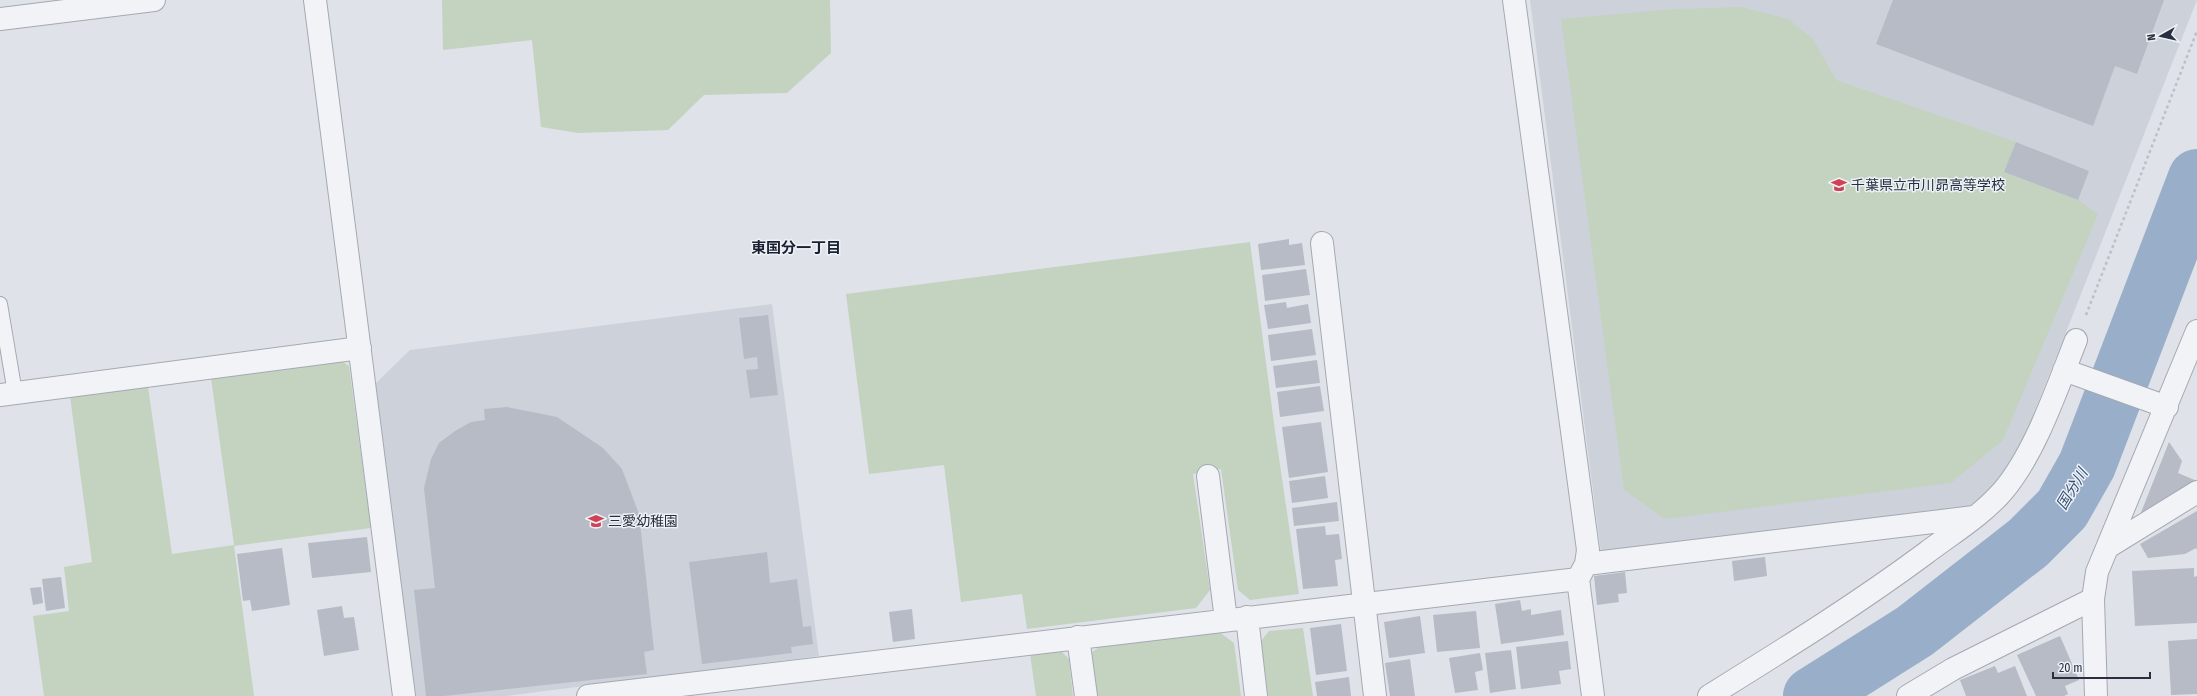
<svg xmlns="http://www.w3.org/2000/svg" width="2197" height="696" font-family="'Fira Sans Condensed','Noto Sans JP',sans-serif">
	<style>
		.built { fill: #cdd1da }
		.green { fill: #c4d2c0 }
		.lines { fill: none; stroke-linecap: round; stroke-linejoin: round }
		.river { stroke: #99afc9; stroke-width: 58 }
		.building { fill: #b6bbc5 }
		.service-casing { stroke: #a4a9b2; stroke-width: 16 }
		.minor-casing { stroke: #a4a9b2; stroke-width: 24 }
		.path { stroke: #bdc0c7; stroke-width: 2.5; stroke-dasharray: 3 3; stroke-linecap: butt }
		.service { stroke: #f2f3f7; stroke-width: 14 }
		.minor { stroke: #f2f3f7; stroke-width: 22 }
		.labels { text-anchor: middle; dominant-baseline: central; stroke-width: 3; stroke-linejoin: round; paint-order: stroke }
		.poi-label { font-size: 14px; fill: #283040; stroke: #eef1f6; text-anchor: start }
		.neighbourhood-label { font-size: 15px; font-weight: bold; fill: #1a2130; stroke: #eef1f6 }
		.water-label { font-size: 15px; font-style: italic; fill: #314e74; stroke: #eef1f6 }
	</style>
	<rect width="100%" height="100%" fill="#dfe2e8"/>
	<path class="built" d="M1530,0H2197L2023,441L1997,482L1976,505L1601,553Z
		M772,304L819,656L507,696H414L373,386L410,350Z"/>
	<path class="green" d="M442,0H830L831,53L787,93L704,95L668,130L578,133L541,127L532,40L443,50Z
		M1741,7L1788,19L1813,39L1836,80L2016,142L2004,172L2078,200L2098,214L2003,440L1951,483L1665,519L1624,490L1561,19L1675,9Z
		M1250,242L1275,431L1299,594L1250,600L1238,590L1221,469L1193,474L1210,590L1196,608L1027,629L1022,594L961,602L944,465L869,474L846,294Z
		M343,362L349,366L371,528L234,546L254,696H44L33,616L69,611L64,567L92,562L70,396L148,387L172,554L234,545L211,378Z
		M1303,628L1313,696H1268L1261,641L1269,631Z
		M1218,631L1234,643L1241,696H1097L1091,653L1099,647Z
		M1060,650L1069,659L1073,696H1036L1030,654Z"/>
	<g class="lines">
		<path class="river" d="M1812,696L1915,631L2028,543L2062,509L2087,465L2197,178"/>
	</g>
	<path class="building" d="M1893,0H2164L2137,74L2115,66L2093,126L1876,44Z
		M2016,142L2089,171L2078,200L2004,172Z
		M1289,239V245L1302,243L1305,265L1261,270L1258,244Z
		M1306,269L1310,295L1265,301L1262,275Z
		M1286,302L1287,308L1308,304L1311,323L1268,329L1264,305Z
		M768,315L778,395L750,398L746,370L758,369L757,357L744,359L739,318Z
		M1312,329L1316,355L1271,361L1268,335Z
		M1317,360L1320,383L1276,388L1273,366Z
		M1320,386L1324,411L1280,417L1277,392Z
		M507,407L557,417L603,448L622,469L639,514L654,650L644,652L647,674L444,696H426L414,590L435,588L424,488L431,459L439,443L455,431L471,422L485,420L484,409Z
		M1321,422L1328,472L1289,478L1282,427Z
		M2169,442L2182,461L2178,473L2197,481L2140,515Z
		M1325,476L1328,498L1292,503L1289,481Z
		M1337,502L1339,521L1294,526L1292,508Z
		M2197,511V550L2196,548L2185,554L2148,558L2140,544Z
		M1325,526L1326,535L1339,534L1342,559L1335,560L1338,586L1303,589L1296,529Z
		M367,537L371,572L312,578L308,543Z
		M282,548L290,605L252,611L250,600L243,601L237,554Z
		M767,552L770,583L797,579L803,627L811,626L813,644L791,647L792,653L702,664L689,562Z
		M1765,557L1767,576L1734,581L1732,561Z
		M2194,568V577L2197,576V623L2135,626L2132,571Z
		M1625,572L1627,593L1618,594L1619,602L1597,605L1594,576Z
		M61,577L65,608L46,611L42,579Z
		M41,587L43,603L33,605L30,588Z
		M1520,600L1522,611L1531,609V615L1561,610L1564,635L1501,644L1495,604Z
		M342,606L344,618L354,617L359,650L324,656L317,610Z
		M912,609L915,639L893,642L889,612Z
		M1476,611L1480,648L1437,652L1433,615Z
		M1420,616L1425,653L1389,658L1384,622Z
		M1341,624L1347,671L1316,675L1310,628Z
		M2060,636L2079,680L2065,686L2068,694L2064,696H2036L2017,655Z
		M2197,639V694L2171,695L2168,641Z
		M1568,641L1571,669L1559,671L1561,684L1521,689L1516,647Z
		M1511,650L1516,689L1490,693L1485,653Z
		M1480,653L1483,670L1475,672L1478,690L1455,693L1449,658Z
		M1410,659L1415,696H1390L1385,663Z
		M1995,666L1998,673L2015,666L2027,696H1966L1960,680Z
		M1349,677L1351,696H1317L1315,682Z"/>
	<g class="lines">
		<defs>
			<path id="service" d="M0,304L15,393"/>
			<path id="minor" d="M315,0L404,696
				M1514,0L1588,550L1586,564L1578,579L1593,696
				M0,19L154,0
				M1322,243L1375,696
				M2064,370L2167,407
				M0,395L360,348
				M1208,476L1226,620
				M2108,547L2197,492
				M1586,564L1974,517
				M1247,617L1256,696
				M1078,637L1086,696
				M588,696L1578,579
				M1709,696C1783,650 1856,605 1926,553C1951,534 1981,516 2002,492C2035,454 2057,388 2076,340
				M1908,696L1953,669L2093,599
				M2096,696L2093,599L2097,572L2197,331"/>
		</defs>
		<use href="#service" class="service-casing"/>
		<use href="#minor" class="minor-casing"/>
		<path class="path" d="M2086,315L2197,31"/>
		<use href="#service" class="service"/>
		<use href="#minor" class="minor"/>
	</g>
	<defs>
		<symbol id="school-bare" viewBox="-9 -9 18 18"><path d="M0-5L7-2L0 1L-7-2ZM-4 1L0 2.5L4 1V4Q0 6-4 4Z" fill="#d04154" stroke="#eef1f6" stroke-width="2.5" paint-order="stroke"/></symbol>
	</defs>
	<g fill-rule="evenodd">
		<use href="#school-bare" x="1828" y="174" width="22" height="22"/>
		<use href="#school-bare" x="585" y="510" width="22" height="22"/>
	</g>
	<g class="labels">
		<g class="poi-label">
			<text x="1851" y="185">千葉県立市川昴高等学校</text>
			<text x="608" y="521">三愛幼稚園</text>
		</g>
		<g class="neighbourhood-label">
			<text x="796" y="248">東国分一丁目</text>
		</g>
		<g class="water-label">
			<text transform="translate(2072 489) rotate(-59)">国分川</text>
		</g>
	</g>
	<g transform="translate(2161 36) rotate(262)" stroke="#eef1f6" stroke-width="3" paint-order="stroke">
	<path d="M0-3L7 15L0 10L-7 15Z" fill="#283040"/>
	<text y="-6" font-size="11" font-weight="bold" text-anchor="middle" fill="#283040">N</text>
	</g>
	<path d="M2053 672v6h97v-6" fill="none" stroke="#283040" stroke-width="2"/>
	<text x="2059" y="672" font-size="12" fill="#283040" stroke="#eef1f6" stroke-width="3" paint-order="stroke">20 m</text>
</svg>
